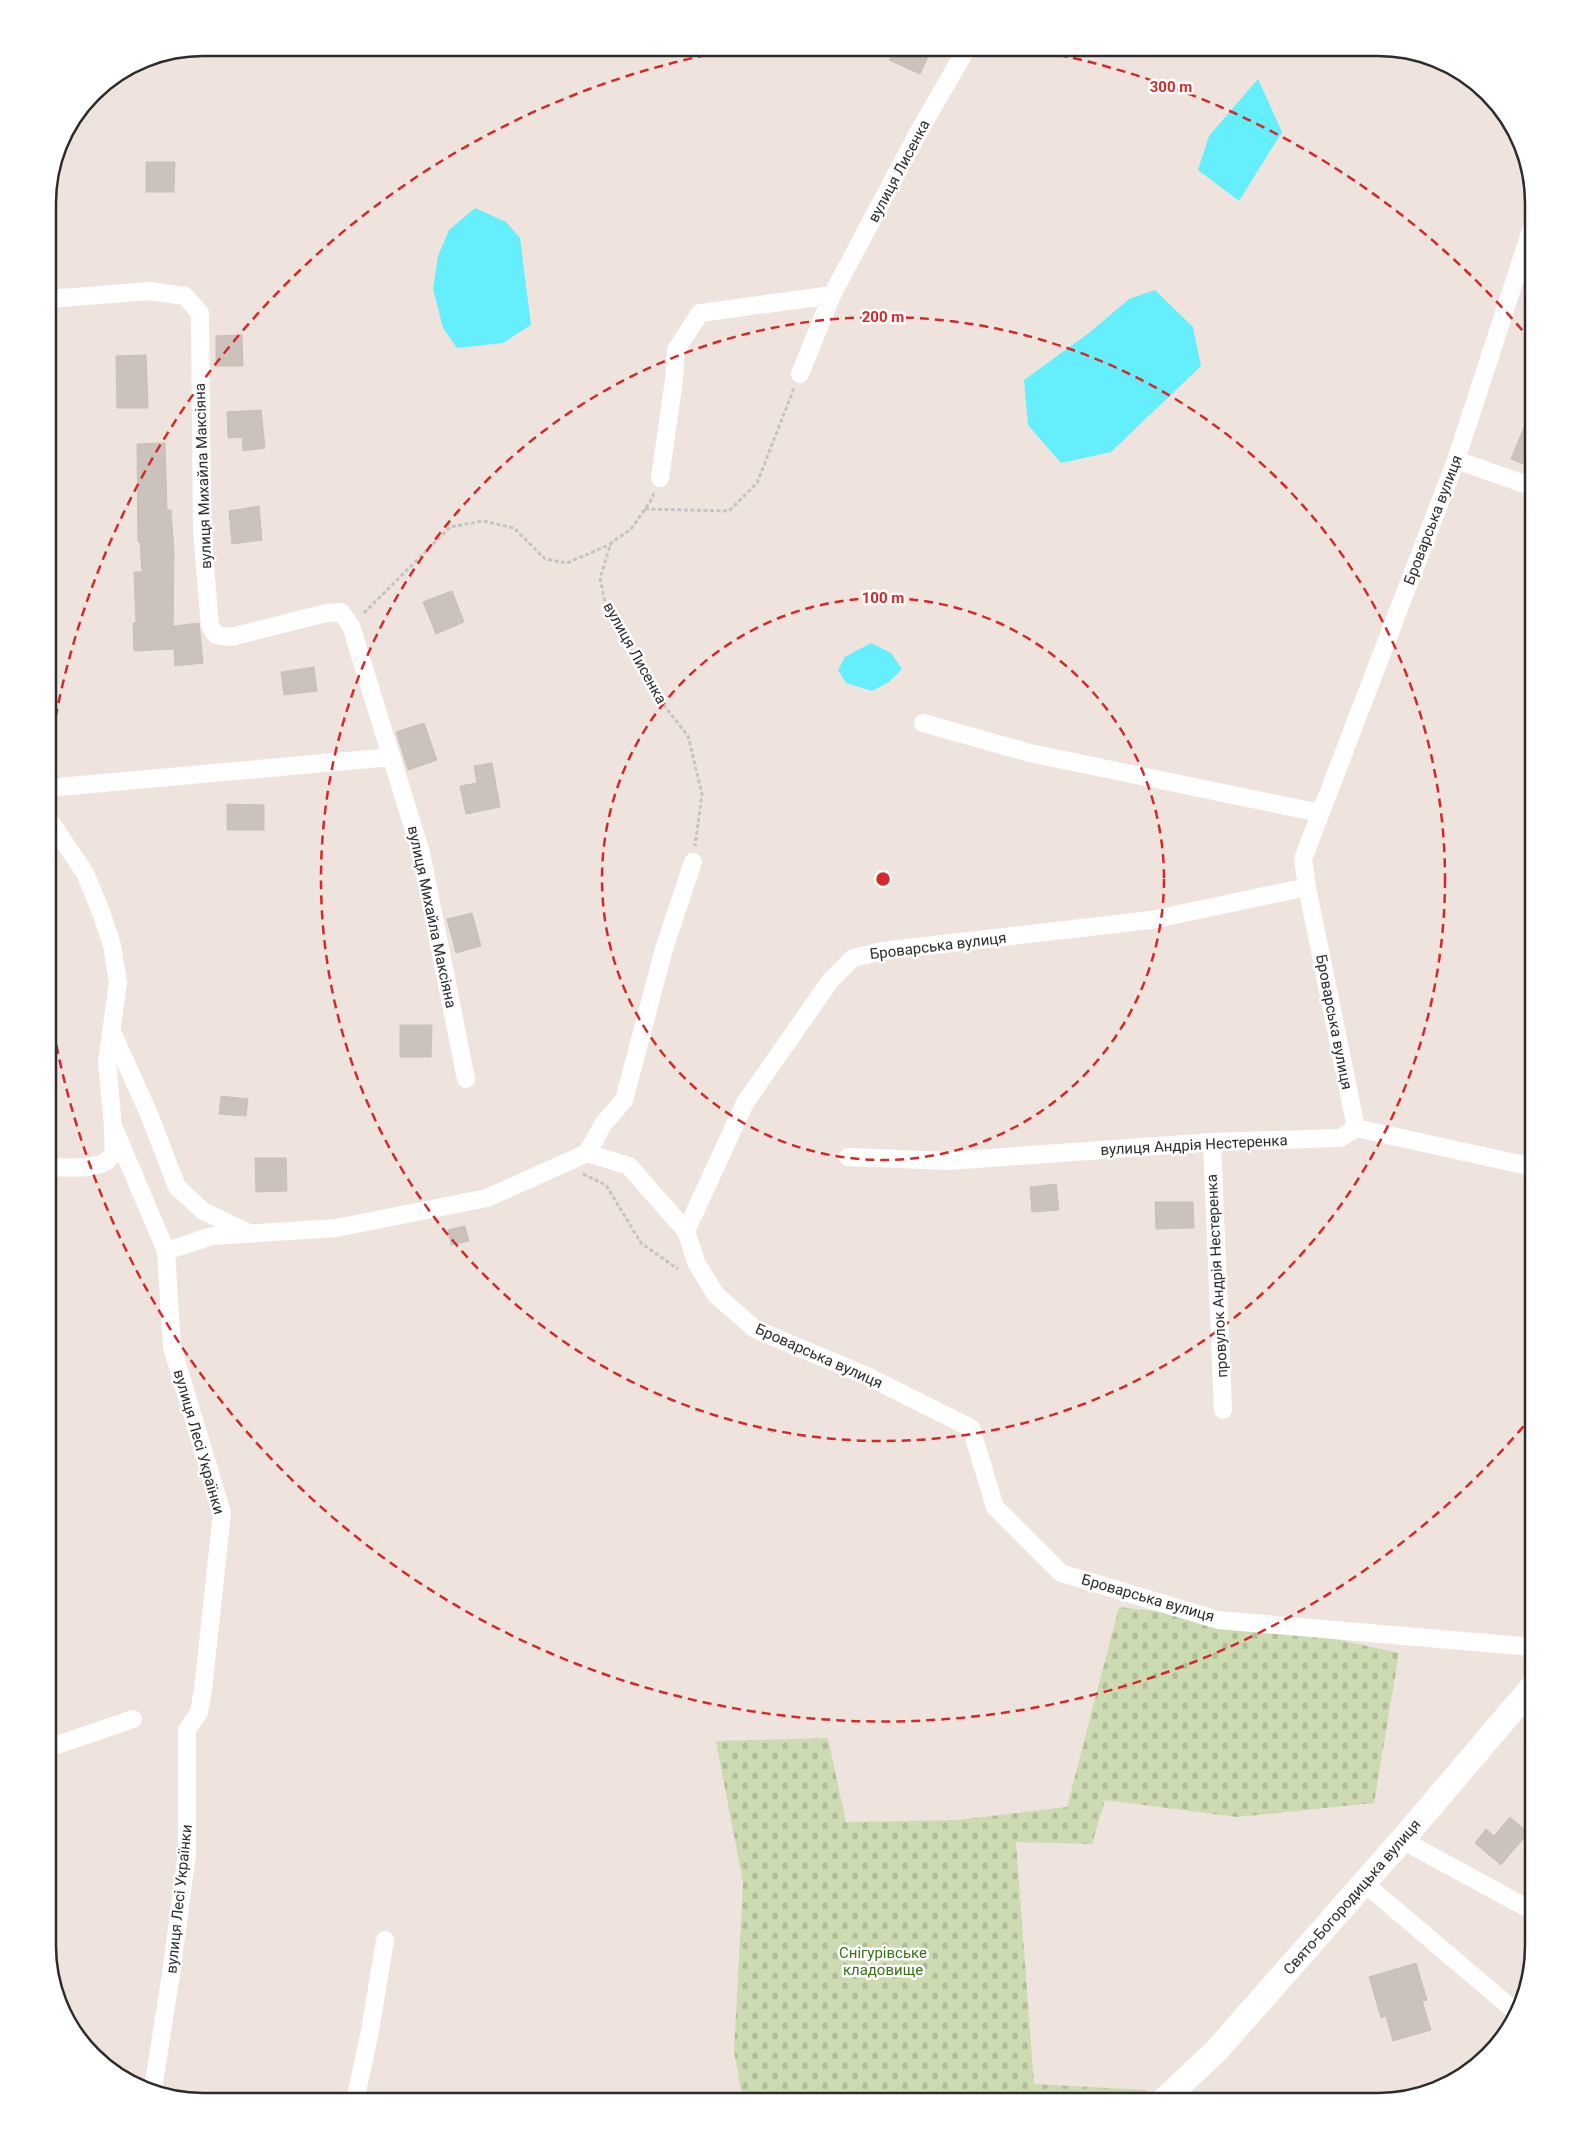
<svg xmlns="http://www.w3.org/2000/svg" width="1581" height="2149" font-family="Roboto,sans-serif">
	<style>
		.cemetery { fill: url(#cemetery-stones) }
		.water { fill: #65eefb }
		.building { fill: #cac2bb; stroke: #cbc0b6 }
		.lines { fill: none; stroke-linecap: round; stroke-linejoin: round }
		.path { stroke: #c4c4c4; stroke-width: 3; stroke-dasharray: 4 2.5; stroke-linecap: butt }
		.street { stroke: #fff; stroke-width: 18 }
		.secondary { stroke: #fff; stroke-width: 25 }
		.ring { fill: none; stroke: #d62828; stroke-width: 2.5; stroke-dasharray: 9 6 }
		.labels { text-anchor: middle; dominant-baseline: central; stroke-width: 5; stroke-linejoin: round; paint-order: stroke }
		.street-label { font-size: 15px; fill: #2c2c2c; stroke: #fff }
		.park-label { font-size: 15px; fill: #387213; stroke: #fff }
		.rim { fill: none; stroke: #2c2c2c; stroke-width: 2.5 }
		.centre { fill: #d62828; stroke: #fff; stroke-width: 2.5 }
		.ring-label { font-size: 15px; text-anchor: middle; font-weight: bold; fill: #d62828; stroke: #fff; stroke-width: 5; stroke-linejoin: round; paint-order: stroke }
	</style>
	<defs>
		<pattern id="cemetery-stones" width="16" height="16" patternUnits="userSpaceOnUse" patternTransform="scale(1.25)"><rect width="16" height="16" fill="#cddbb2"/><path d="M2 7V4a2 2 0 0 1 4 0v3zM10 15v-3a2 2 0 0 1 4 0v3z" fill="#b0bc99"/></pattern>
	</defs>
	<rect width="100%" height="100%" fill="#efe4dd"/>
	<path class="cemetery" d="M1119,1607L1262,1623L1399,1653L1374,1803L1237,1817L1105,1800L1092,1844L1016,1842L1034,2084L1147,2090L1138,2101H743L734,2051L743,1883L716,1741L828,1738L846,1822L958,1820L1067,1807Z"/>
	<path class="water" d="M1258,79L1282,132L1239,201L1198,170L1209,136Z
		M475,208L506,222L520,238L531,325L503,343L457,348L443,328L433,289L438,256L449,230Z
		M1155,290L1193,327L1201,366L1111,452L1061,463L1028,425L1024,380L1089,333L1129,299Z
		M871,643L891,653L902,669L889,682L872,691L846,683L838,670L845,657Z"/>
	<path class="building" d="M895,48H907L928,57L920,74L889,60Z
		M146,162H175L174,192H146Z
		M242,335L243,366H216V336Z
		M146,355L148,408H117L116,356Z
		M1533,405H1534V468L1511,459Z
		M261,410L265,448L243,451L242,437L228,438L227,412Z
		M165,443L167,510H171L174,552L173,626L199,623L203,663L175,666L174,649L134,651L133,623H136L134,572H142L140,542H138L137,444Z
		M259,506L262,540L232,544L229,511Z
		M452,591L464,622L436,634L423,602Z
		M314,667L317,691L284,695L281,672Z
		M424,723L437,760L408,770L396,732Z
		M492,763L500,807L466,814L460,786L477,783L474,766Z
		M227,804L264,805V830H227Z
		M472,913L481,946L456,953L447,919Z
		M400,1025H432L431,1057H400Z
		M221,1096L248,1099L246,1116L219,1114Z
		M255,1158H286L287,1191L256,1192Z
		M1056,1184L1059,1210L1032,1212L1030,1187Z
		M1155,1202H1193L1194,1228L1156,1229Z
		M465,1226L469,1241L451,1245L448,1230Z
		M1510,1817L1528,1833L1501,1865L1475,1843L1486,1829L1494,1836Z
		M1416,1963L1427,2000L1422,2001L1431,2030L1393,2041L1386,2016L1381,2018L1369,1977Z"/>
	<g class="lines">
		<path class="path" d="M654,493L650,502L631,529L611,543L600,578L606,608L659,699L688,736L702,794L695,846
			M645,509L729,511L757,483L794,388
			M364,613L450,527L483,521L514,528L545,559L567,563L611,544
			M583,1174L606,1185L641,1243L678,1269"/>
		<path class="street" d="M48,299L150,291L185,296L200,313L202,531L210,626L216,635L231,637L326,613L341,612L351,626L421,853L466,1079
			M800,374L832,295
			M1456,460L1533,487
			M660,478L674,380L676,350L700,313L832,295L918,133L967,48
			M923,723L1030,753L1320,813
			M48,788L391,757
			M48,818L85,873L101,912L112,945L118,983L107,1062L113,1126L166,1251L172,1347L222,1513L203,1690L199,1712L187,1730V1854L171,1974L153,2089
			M1307,887L1356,1128
			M112,1032L149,1114L177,1187L203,1211L247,1232
			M1212,1142L1223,1410
			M587,1153L604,1123L624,1100L664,949L693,862
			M848,1157L948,1161L1212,1142L1340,1138L1356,1128L1533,1167
			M48,1167C64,1167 103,1172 112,1155C115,1149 113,1138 113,1131
			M166,1251L212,1236L336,1228L487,1198L587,1153L629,1166L686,1231
			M1533,1647L1218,1620L1061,1573L995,1507L971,1428L867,1376L755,1329L716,1295L696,1262L686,1231L745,1103L830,981L853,958L882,951L1151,920L1307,887L1303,859L1456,460L1533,224
			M48,1748L133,1719
			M1402,1840L1533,1911
			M1364,1883L1516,2012
			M355,2101L370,2031L385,1940"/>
		<path class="secondary" d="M1163,2101L1216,2051L1402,1840L1533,1686"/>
	</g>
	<g class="ring">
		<circle cx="883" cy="879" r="281"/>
		<circle cx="883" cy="879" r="562"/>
		<path d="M1533 1415A843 843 0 0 1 48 996M48 762A843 843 0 0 1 737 49M1029 49A843 843 0 0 1 1533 343"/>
	</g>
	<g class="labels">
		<g class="street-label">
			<text transform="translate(899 171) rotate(-62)">вулиця Лисенка</text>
			<text transform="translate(203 476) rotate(-92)">вулиця Михайла Максіяна</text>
			<text transform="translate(1433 520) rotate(-69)">Броварська вулиця</text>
			<text transform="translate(635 653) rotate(61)">вулиця Лисенка</text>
			<text transform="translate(432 917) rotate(78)">вулиця Михайла Максіяна</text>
			<text transform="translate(938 946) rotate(-7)">Броварська вулиця</text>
			<text transform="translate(1334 1022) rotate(79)">Броварська вулиця</text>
			<text transform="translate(1194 1145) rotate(-3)">вулиця Андрія Нестеренка</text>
			<text transform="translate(1217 1276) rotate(-93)">провулок Андрія Нестеренка</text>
			<text transform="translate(819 1356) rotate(24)">Броварська вулиця</text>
			<text transform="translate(199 1442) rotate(74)">вулиця Лесі Українки</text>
			<text transform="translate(1148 1598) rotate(16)">Броварська вулиця</text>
			<text transform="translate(1352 1897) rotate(-49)">Свято-Богородицька вулиця</text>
			<text transform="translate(179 1899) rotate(-84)">вулиця Лесі Українки</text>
		</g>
		<g class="park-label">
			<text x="883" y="1953">Снігурівське<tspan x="883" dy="17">кладовище</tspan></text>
		</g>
	</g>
	<path d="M0 0H1581V2149H0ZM203 56H1378A147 147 0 0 1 1525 203V1946A147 147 0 0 1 1378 2093H203A147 147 0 0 1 56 1946V203A147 147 0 0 1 203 56Z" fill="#fff" fill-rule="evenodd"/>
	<path class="rim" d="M203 56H1378A147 147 0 0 1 1525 203V1946A147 147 0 0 1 1378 2093H203A147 147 0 0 1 56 1946V203A147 147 0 0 1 203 56Z"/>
	<circle cx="883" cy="879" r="8" class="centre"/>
	<g class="ring-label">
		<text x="1171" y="92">300 m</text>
		<text x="883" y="322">200 m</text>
		<text x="883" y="603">100 m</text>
	</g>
</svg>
